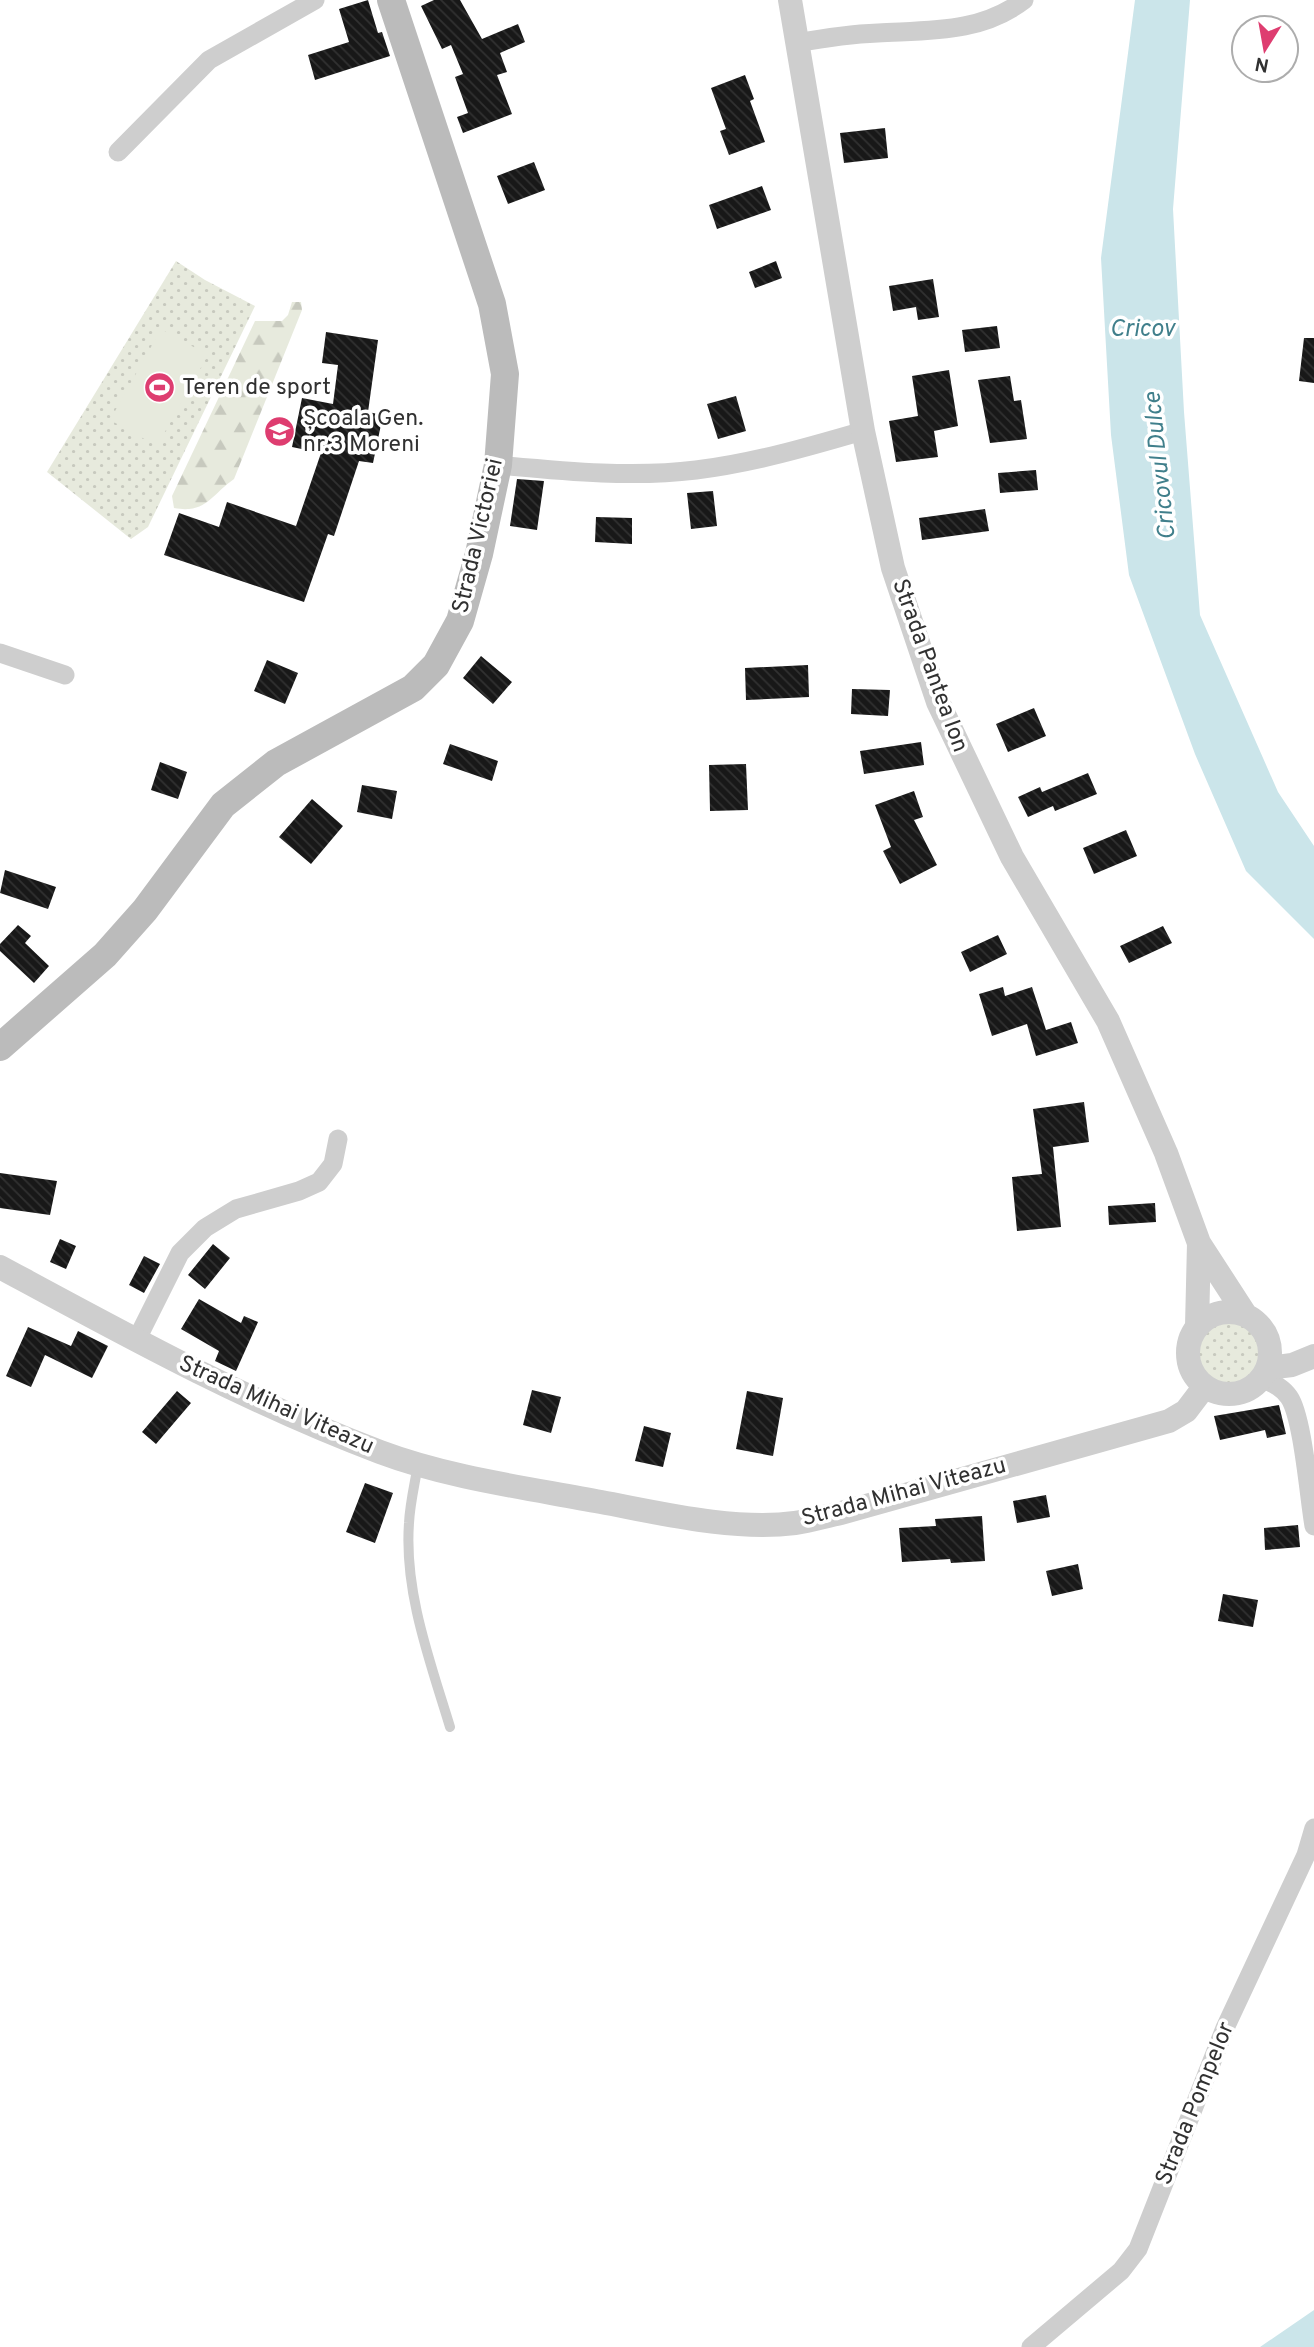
<svg xmlns="http://www.w3.org/2000/svg" width="1314" height="2347" font-family="Overpass,sans-serif">
	<style>
		.grass { fill: url(#grass-dots) }
		.forest { fill: url(#forest-firs) }
		.park { fill: #e7eadd }
		.water { fill: #cbe5ea }
		.building { fill: url(#building-back-hatch) }
		.lines { fill: none; stroke-linecap: round; stroke-linejoin: round }
		.service { stroke: #cecece; stroke-width: 10 }
		.minor { stroke: #cecece; stroke-width: 19 }
		.tertiary { stroke: #cecece; stroke-width: 24 }
		.secondary { stroke: #bbb; stroke-width: 28 }
		.labels { text-anchor: middle; dominant-baseline: central; stroke-width: 7; stroke-linejoin: round; paint-order: stroke }
		.poi-label { font-size: 23px; fill: #313131; stroke: #fff; text-anchor: start }
		.street-label { font-size: 23px; fill: #313131; stroke: #fff }
		.water-label { font-size: 24px; font-style: italic; fill: #407f8b; stroke: #fff }
	</style>
	<defs>
		<pattern id="grass-dots" width="8" height="8" patternUnits="userSpaceOnUse" patternTransform="scale(1.75)"><rect width="8" height="8" fill="#e7eadd"/><path d="M2 2h.1M6 6h.1" fill="none" stroke="#c7c9be" stroke-width="1.8" stroke-linecap="round"/></pattern>
		<pattern id="forest-firs" width="22" height="20" patternUnits="userSpaceOnUse" patternTransform="scale(1.75)"><rect width="22" height="20" fill="#e7eadd"/><path d="M5 1l3.5 6h-7zM16 11l3.5 6h-7z" fill="#c7c9be"/></pattern>
		<pattern id="building-back-hatch" width="6" height="6" patternUnits="userSpaceOnUse" patternTransform="scale(1.75)"><rect width="6" height="6" fill="#181818"/><path d="M-1 5l2 2M0 0l6 6M5-1l2 2" fill="none" stroke="#313131"/></pattern>
	</defs>
	<rect width="100%" height="100%" fill="#fff"/>
	<path class="grass" d="M176,261L205,280L255,306L148,527L131,539L47,472Z
		M1197 1353a33 33 0 1 1 66 0a33 33 0 1 1-66 0Z"/>
	<path class="forest" d="M292,302H301L302,310L234,479C211,495 206,514 174,508L172,496L255,321H282L288,315Z"/>
	<path class="park" d="M161,329L208,355L157,446L110,420Z"/>
	<path class="water" d="M1135,0H1190L1173,209L1184,412L1200,615L1278,792L1314,846V939L1246,871L1195,754L1129,575L1111,435L1101,258Z
		M1314,2310V2347H1260Z"/>
	<path class="building" d="M368,0L378,33L382,32L390,56L315,80L308,55L349,42L339,9Z
		M434,0H460L482,39L518,24L525,42L500,53L507,72L497,75L512,114L463,133L457,117L468,113L455,77L463,74L451,45L442,49L421,6Z
		M745,75L754,99L750,101L765,142L729,155L720,131L726,129L711,88Z
		M885,128L888,158L844,163L840,133Z
		M534,162L545,190L508,204L497,176Z
		M762,186L771,210L717,229L709,205Z
		M776,261L782,278L755,288L749,272Z
		M933,279L939,317L918,320L916,307L893,311L889,286Z
		M997,326L1000,348L965,352L962,330Z
		M326,332L378,340L368,412L383,415L373,463L359,461L334,536L328,534L304,602L164,555L179,513L219,527L227,502L296,526L321,453L292,447L302,398L333,404L338,365L322,363Z
		M1304,338H1314V383L1299,381Z
		M949,370L958,426L934,431L938,457L896,462L889,421L918,416L912,376Z
		M1010,376L1014,401L1021,400L1027,439L990,443L978,380Z
		M736,396L746,431L718,439L707,404Z
		M1036,470L1038,490L1000,493L998,473Z
		M517,479L544,481L537,530L510,526Z
		M713,491L717,526L691,529L687,493Z
		M985,509L989,531L922,540L919,518Z
		M596,517L632,518V544L595,542Z
		M481,656L512,682L493,704L463,678Z
		M267,660L298,673L285,704L254,691Z
		M808,665L809,697L746,700L745,668Z
		M852,689L890,690L888,716L851,714Z
		M1034,708L1046,736L1008,752L996,724Z
		M921,742L924,765L864,774L860,751Z
		M450,744L498,761L492,781L443,764Z
		M160,762L187,772L178,799L151,790Z
		M746,764L748,810L710,811L709,765Z
		M1088,773L1097,794L1055,811L1053,806L1028,817L1018,797L1040,787L1042,792Z
		M362,785L397,791L392,819L357,812Z
		M914,791L923,817L914,820L937,865L900,884L883,851L891,847L875,805Z
		M312,799L343,826L311,864L279,837Z
		M1126,830L1137,856L1094,874L1083,848Z
		M5,870L56,887L48,909L0,893Z
		M18,925L31,936L25,943L49,966L34,983L0,951V944Z
		M1163,926L1172,943L1129,963L1120,946Z
		M998,935L1007,954L970,972L961,952Z
		M1003,987L1005,996L1032,987L1046,1030L1071,1022L1078,1043L1036,1056L1027,1024L992,1036L979,994Z
		M1084,1102L1089,1142L1053,1147L1061,1227L1017,1231L1012,1177L1042,1174L1033,1109Z
		M0,1173L57,1181L50,1215L0,1208Z
		M1155,1203L1156,1222L1109,1225L1108,1206Z
		M60,1239L76,1246L66,1269L50,1262Z
		M213,1244L230,1258L205,1289L188,1275Z
		M144,1256L160,1264L144,1293L129,1285Z
		M199,1299L241,1323L244,1316L258,1322L236,1371L215,1361L219,1351L181,1329Z
		M28,1327L71,1346L78,1331L108,1346L92,1378L45,1355L31,1387L6,1376Z
		M532,1390L561,1397L551,1433L523,1425Z
		M177,1391L191,1403L156,1444L142,1432Z
		M747,1391L783,1398L773,1456L736,1449Z
		M1279,1405L1286,1434L1267,1438L1265,1430L1220,1440L1214,1416Z
		M644,1426L671,1433L663,1467L635,1461Z
		M365,1483L393,1493L375,1543L346,1532Z
		M1046,1495L1050,1517L1017,1523L1013,1501Z
		M982,1516L985,1561L951,1563L950,1559L902,1562L899,1528L936,1526L935,1519Z
		M1298,1525L1300,1547L1265,1550L1264,1528Z
		M1078,1564L1083,1589L1052,1596L1046,1571Z
		M1223,1594L1258,1600L1253,1627L1218,1621Z"/>
	<g class="lines">
		<path class="service" d="M418,1464C415,1483 410,1503 409,1523C404,1592 430,1661 450,1727"/>
		<path class="minor" d="M797,43C824,38 850,34 878,33C930,30 981,33 1024,0
			M118,152L209,60L315,0
			M498,465C563,471 631,478 696,470C753,463 808,447 863,431
			M0,653L65,675
			M136,1341L180,1253L205,1228L236,1209L299,1191L319,1182L333,1164L338,1139
			M1262,1378C1272,1383 1282,1387 1289,1397C1303,1417 1309,1498 1314,1526
			M1031,2347L1121,2271L1138,2249L1225,2028L1306,1855L1314,1828"/>
		<path class="tertiary" d="M790,0L863,431L893,568L938,702L1012,857L1108,1021L1166,1153L1199,1243L1245,1314
			M0,1267C124,1334 247,1402 380,1452C449,1478 528,1488 601,1502C660,1513 734,1531 795,1523C810,1521 826,1516 841,1513L1169,1421L1186,1411L1205,1386
			M1188 1353a41 41 0 1 1 82 0a41 41 0 1 1-82 0Z
			M1197,1326L1199,1243
			M1268,1368L1292,1365L1314,1356"/>
		<path class="secondary" d="M0,1047L105,955L145,910L223,805L276,763L413,688L436,665L460,621L479,554L498,465L505,374L492,304L391,0"/>
	</g>
	<defs>
		<symbol id="stadium-disc" viewBox="-11 -11 22 22"><circle r="9.5" fill="#de3d70" stroke="#fff"/><path d="M0-5a6.5 5 0 1 0 0 10a6.5 5 0 1 0 0-10ZM-3.5-1.8h7v3.6h-7Z" fill="#fff"/></symbol>
		<symbol id="school-disc" viewBox="-11 -11 22 22"><circle r="9.5" fill="#de3d70" stroke="#fff"/><path d="M0-5L7-2L0 1L-7-2ZM-4 1L0 2.5L4 1V4Q0 6-4 4Z" fill="#fff"/></symbol>
	</defs>
	<g fill-rule="evenodd">
		<use href="#stadium-disc" x="142" y="370" width="35" height="35"/>
		<use href="#school-disc" x="262" y="414" width="35" height="35"/>
	</g>
	<g class="labels">
		<g class="poi-label">
			<text x="182" y="388">Teren de sport</text>
			<text x="303" y="419">Școala Gen.<tspan x="303" dy="26">nr.3 Moreni</tspan></text>
		</g>
		<g class="street-label">
			<text transform="translate(479 536) rotate(-77)">Strada Victoriei</text>
			<text transform="translate(929 666) rotate(70)">Strada Pantea Ion</text>
			<text transform="translate(276 1406) rotate(24)">Strada Mihai Viteazu</text>
			<text transform="translate(904 1493) rotate(-15)">Strada Mihai Viteazu</text>
			<text transform="translate(1196 2104) rotate(-68)">Strada Pompelor</text>
		</g>
		<g class="water-label">
			<text x="1142" y="330">Cricov</text>
			<text transform="translate(1161 466) rotate(-96)">Cricovul Dulce</text>
		</g>
	</g>
	<g transform="translate(1265 49) rotate(191)"><circle r="33" fill="#ffffff" stroke="#adadad" stroke-width="2"/>
	<path d="M0-5L12 26L0 18L-12 26Z" fill="#de3d70"/>
	<text y="-10" font-size="19" font-weight="bold" text-anchor="middle" fill="#313131">N</text>
	</g>
</svg>
